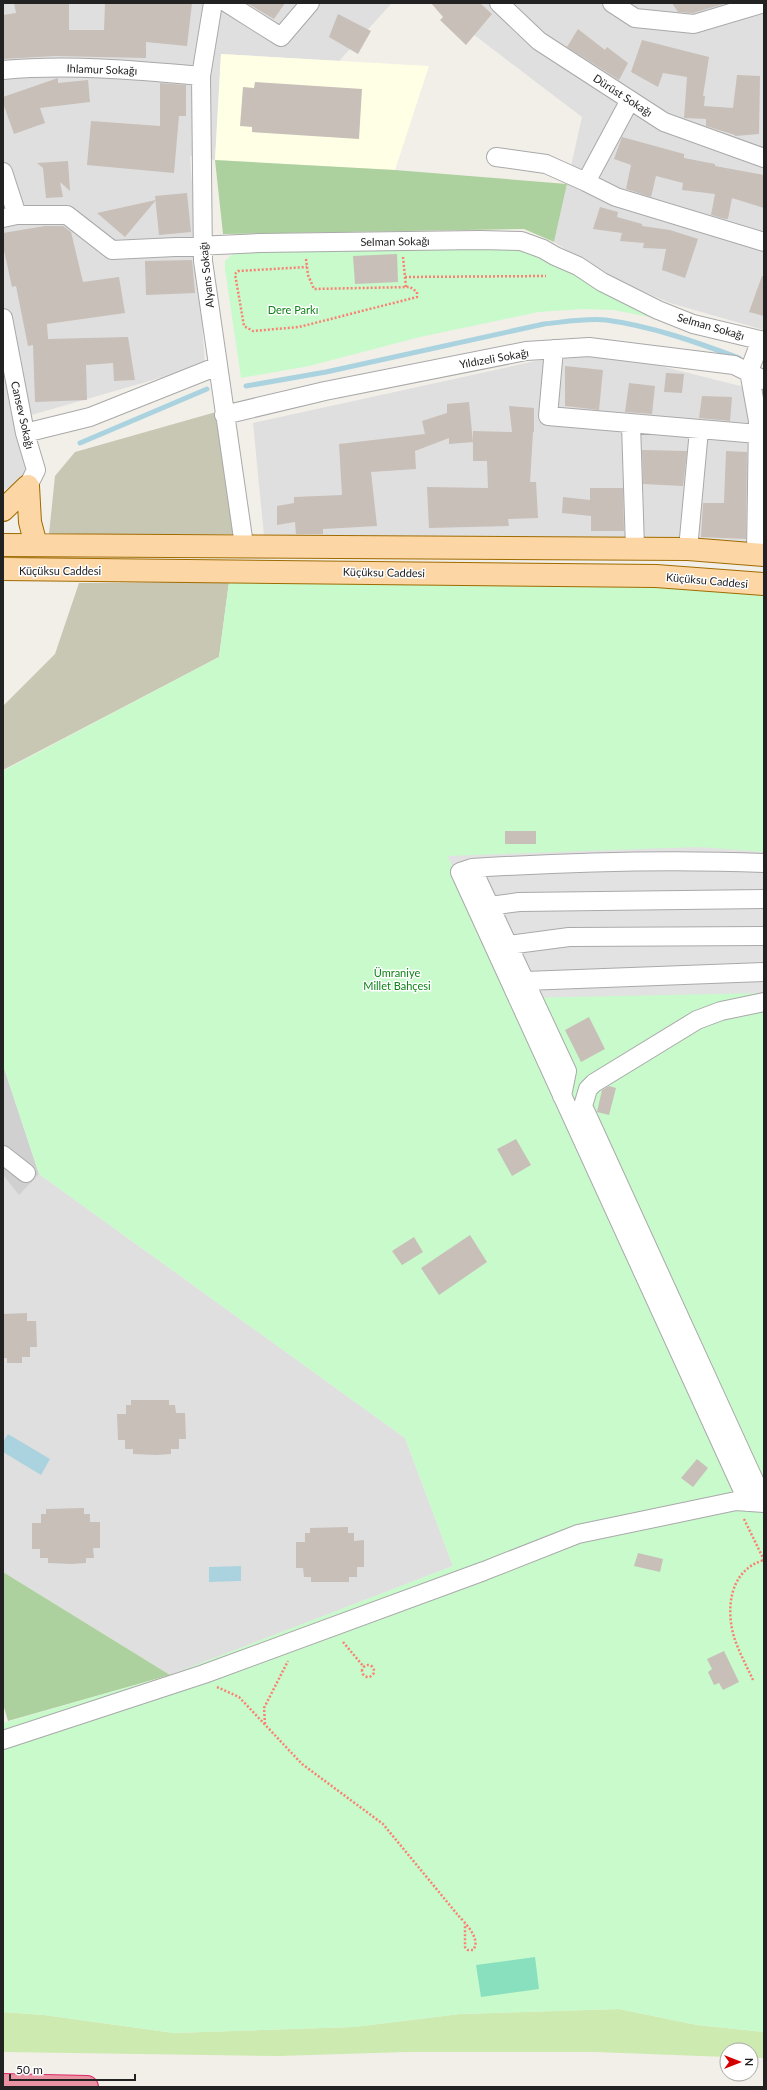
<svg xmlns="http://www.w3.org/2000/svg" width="767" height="2090" font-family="Lato,sans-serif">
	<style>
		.residential { fill: #e0dfdf }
		.education { fill: #ffffe5 }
		.religious { fill: #d0d0d0 }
		.construction { fill: #c7c7b4 }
		.grass { fill: #cdebb0 }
		.forest { fill: #add19e }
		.park { fill: #c8facc }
		.pitch { fill: #88e0be }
		.parking { fill: #e2e2e2 }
		.water { fill: #aad3df }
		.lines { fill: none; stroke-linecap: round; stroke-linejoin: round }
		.stream { stroke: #aad3df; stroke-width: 5 }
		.building { fill: #c7bfb8 }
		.minor-casing { stroke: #a9a9a9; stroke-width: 20 }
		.major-casing { stroke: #a06b00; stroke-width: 24 }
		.highway-casing { stroke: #dc2a67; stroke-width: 24 }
		.path { stroke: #fa8072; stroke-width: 2.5; stroke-dasharray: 2 2; stroke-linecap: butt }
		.minor { stroke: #fff; stroke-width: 18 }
		.major { stroke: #fcd6a4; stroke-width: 22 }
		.highway { stroke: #e892a2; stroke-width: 22 }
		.labels { text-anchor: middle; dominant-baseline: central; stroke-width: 3; stroke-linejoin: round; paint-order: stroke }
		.street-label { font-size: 11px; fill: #222; stroke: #fff }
		.park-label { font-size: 11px; fill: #0c8416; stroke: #fff }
	</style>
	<rect width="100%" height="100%" fill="#f2efe9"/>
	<path class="residential" d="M3,3H392L339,61L221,54L215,160L190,156L205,365L28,416L11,411L32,473L3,491Z
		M432,3H764V330L670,303L601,273L554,242L582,117Z
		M563,355L637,360L764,392V551L264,536L253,423Z
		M39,1174L405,1438L453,1566L170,1675L3,1572V1175L19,1194Z"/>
	<path class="education" d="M221,54L429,66L395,170L215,160Z"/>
	<path class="religious" d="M3,1065L39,1174L19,1195L3,1175Z"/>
	<path class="construction" d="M216,412L240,534H49L55,476L75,452Z
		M229,582L219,657L3,770V706L55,654L79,583Z"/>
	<path class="grass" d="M619,2009L697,2025L764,2032V2058H751V2050H727V2057L595,2052H407L279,2056L3,2052V2012L44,2015L174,2033L354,2027L460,2014Z"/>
	<path class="forest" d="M215,160L395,170L567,184L554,242L524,229L223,234Z
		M3,1572L170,1675L8,1721L3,1704Z"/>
	<path class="park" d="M520,248L535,251L678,327L650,317L613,310L583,309L539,312L420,337L309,366L241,378L225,269V261L235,252Z
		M229,582L764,587V2032L697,2025L619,2009L460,2014L354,2027L174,2033L44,2015L3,2012V1723L170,1675L453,1566L405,1438L39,1174L3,1065V771L219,657Z"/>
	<path class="pitch" d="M535,1957L539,1989L481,1997L476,1965Z"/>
	<path class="parking" d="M699,847L764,852V993L522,998L447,856Z"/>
	<path class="water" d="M8,1434L50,1459L41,1475L3,1452V1442Z
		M241,1566V1581L209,1582V1567Z"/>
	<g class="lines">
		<path class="stream" d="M246,386L326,372L544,324C564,322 586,318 606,320C651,326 696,342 739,358
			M80,443L207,389"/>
	</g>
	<path class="building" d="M14,3H69V30H104L105,3H192L187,46L146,42V58L55,56L3,59V15L16,13Z
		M247,3H285L274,19Z
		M431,3H480L492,14L466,45L440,20L443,17Z
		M672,3H727L693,13L678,12Z
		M338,14L371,31L358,54L329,37Z
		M578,29L605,50L607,47L628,63L619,80L567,47Z
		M642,40L709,57L703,96H705L704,106L733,108L737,75L760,76L759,134L735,136V135L706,126V119L684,118L687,77L663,73L658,87L631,72Z
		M58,78V83L88,80L90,102L40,108L45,123L14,134L3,103V97Z
		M255,82L362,89L359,139L252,132V127L240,126L243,87L254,88Z
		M160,83L186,85V116H179L174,173L87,165L91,121L160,126Z
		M622,137L684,154V158L715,164V166L764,175V208L732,198L728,219H725L711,215L715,194L682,190L683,183L656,176L651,197L626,189L631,165L614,159Z
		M68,161L70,191L60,182L63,197L46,198L43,168L37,163Z
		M187,193L191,232L159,235L155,196Z
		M156,200L125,237L97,213Z
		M600,207L618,212L617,217L642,224V226L670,230L698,239L685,278L662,270L666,249L643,248L644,243L620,241L622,233L593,229Z
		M45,226H63L71,232L83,282L119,277L125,313L47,324L48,339L128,337L135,380L114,381L113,363L86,365L87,400L35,402L33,345L28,346L16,286L12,287L3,246V233Z
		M397,254L398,282L355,284L353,256Z
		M192,260L195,293L146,295L145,261Z
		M762,276H764V316L749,312Z
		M565,366L603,370L599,410L565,406Z
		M666,373L684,374L682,393L664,392Z
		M629,383L655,386L652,414L625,412Z
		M702,396L732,397L730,421L699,418Z
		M469,402L473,442L449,444V438L415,451L416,469L371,472L377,526L323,529V534H296L295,522L277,525V506L294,503V497L342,495L339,444L425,434L422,421L447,413V404Z
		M509,406L534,408V432H533L530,482H536L538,518L508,519L509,526L429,528L427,487L488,488L487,461H473V431L512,432Z
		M642,450L687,451L683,486L643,484Z
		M726,451L747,452L746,539L701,537L703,503H724Z
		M590,488H623L624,531H591V516L562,513L563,497L590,500Z
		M505,831H536V844H505Z
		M589,1017L605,1049L581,1062L565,1030Z
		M609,1086L616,1088L609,1115L597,1112L602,1090Z
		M516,1139L531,1165L512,1176L497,1149Z
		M470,1235L487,1262L439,1295L421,1268Z
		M414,1237L423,1252L402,1265L392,1251Z
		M27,1313V1321H36L37,1347H30V1357H22V1363H7V1358H3V1314Z
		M131,1400H169V1405H175L176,1413H185L186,1439H179V1449H171V1454L156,1455L133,1454V1449H125V1440H118L117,1414H126V1405H131Z
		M697,1459L708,1468L693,1487L681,1478Z
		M84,1508V1514H90V1522H100V1548H93L94,1558H86V1563L71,1564L48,1563V1558H40V1549H32V1523H41V1514H46V1509Z
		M348,1527V1533H354V1541L364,1540V1567H357V1577H349V1582H311V1577H304L303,1568H296V1542H305V1533H310V1528Z
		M638,1553L663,1559L660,1572L634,1566Z
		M724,1651L739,1682L723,1690L719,1683L714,1685L708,1672L712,1669L707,1659Z"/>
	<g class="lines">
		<defs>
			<path id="minor" d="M213,3L201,76L203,261L244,545
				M227,3L281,37L310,3
				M499,3L539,41L664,122L764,158
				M612,3L635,18L694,24L764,3
				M3,70C69,64 135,70 201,76
				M630,100L586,182L616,197L764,242
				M496,157L546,164L586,182
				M3,172L17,215L3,218
				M17,215H67L112,250L259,243L480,240L521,241L543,249L555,256L578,266L602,282L658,310L693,324L764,341
				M3,318L25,433L36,470L28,486
				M554,349L548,416L758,434
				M224,415L325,391L526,351L589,347L734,365L764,380
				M631,424L635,548
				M25,433L90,417L218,366
				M688,549L699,430
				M756,554L758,421L749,371L761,340
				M472,868C569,862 667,859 764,863
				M490,906L519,902L764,899
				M508,945L569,937L764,936
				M525,981L764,972
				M764,1002L721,1011L697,1020L594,1083L588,1089L583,1106L764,1502
				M562,1096L567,1071L472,868L460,872L748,1502
				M3,1155L26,1173
				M3,1740L204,1674L484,1571L578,1534L736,1501L764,1503"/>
			<path id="major" d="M3,510L28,486L30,522L36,545
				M3,545L688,549L764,555
				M3,569L656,576L764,584"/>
			<path id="highway" d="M3,2085L87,2087"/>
		</defs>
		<use href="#minor" class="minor-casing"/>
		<use href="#major" class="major-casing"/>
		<use href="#highway" class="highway-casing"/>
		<path class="path" d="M403,257L406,287
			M306,259L308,275L314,289L410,287L417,292V297L299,327L253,331L244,326L235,274L238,271L307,267
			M405,277L546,276
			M744,1519L764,1560
			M343,1642L364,1667
			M362 1671a6 6 0 1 1 12 0a6 6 0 1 1-12 0Z
			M753,1680C747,1667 740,1654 735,1640C725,1610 729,1570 764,1560
			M217,1687L239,1697L302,1764L383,1824L457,1914C464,1922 482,1939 473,1950H468L465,1947V1924
			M265,1724L264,1708L288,1661"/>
		<use href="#minor" class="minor"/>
		<use href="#major" class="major"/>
		<use href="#highway" class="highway"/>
	</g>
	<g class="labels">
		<g class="street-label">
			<text transform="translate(102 69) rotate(2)">Ihlamur Sokağı</text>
			<text transform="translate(623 95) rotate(33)">Dürüst Sokağı</text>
			<text transform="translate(395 241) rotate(-1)">Selman Sokağı</text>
			<text transform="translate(206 275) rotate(-96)">Alyans Sokağı</text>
			<text transform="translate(711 326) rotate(16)">Selman Sokağı</text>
			<text transform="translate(494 358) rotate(-10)">Yıldızeli Sokağı</text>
			<text transform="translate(23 415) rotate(77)">Cansev Sokağı</text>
			<text x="60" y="570">Küçüksu Caddesi</text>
			<text transform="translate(384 572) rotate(1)">Küçüksu Caddesi</text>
			<text transform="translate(707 580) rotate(5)">Küçüksu Caddesi</text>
		</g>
		<g class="park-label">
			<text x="293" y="309">Dere Parkı</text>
			<text x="397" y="972">Ümraniye<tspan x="397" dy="13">Millet Bahçesi</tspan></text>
		</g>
	</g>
	<rect width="767" height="2090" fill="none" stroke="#222222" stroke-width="8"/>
	<g transform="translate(739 2062) rotate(90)"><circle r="19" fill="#ffffff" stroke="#a7a7a7"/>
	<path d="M0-3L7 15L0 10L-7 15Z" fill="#d40000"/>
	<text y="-6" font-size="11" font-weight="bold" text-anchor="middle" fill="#222222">N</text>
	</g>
	<path d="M10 2074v6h125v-6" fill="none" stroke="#222222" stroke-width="2"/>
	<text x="16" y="2074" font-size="12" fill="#222222" stroke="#ffffff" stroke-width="3" paint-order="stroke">50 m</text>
</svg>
